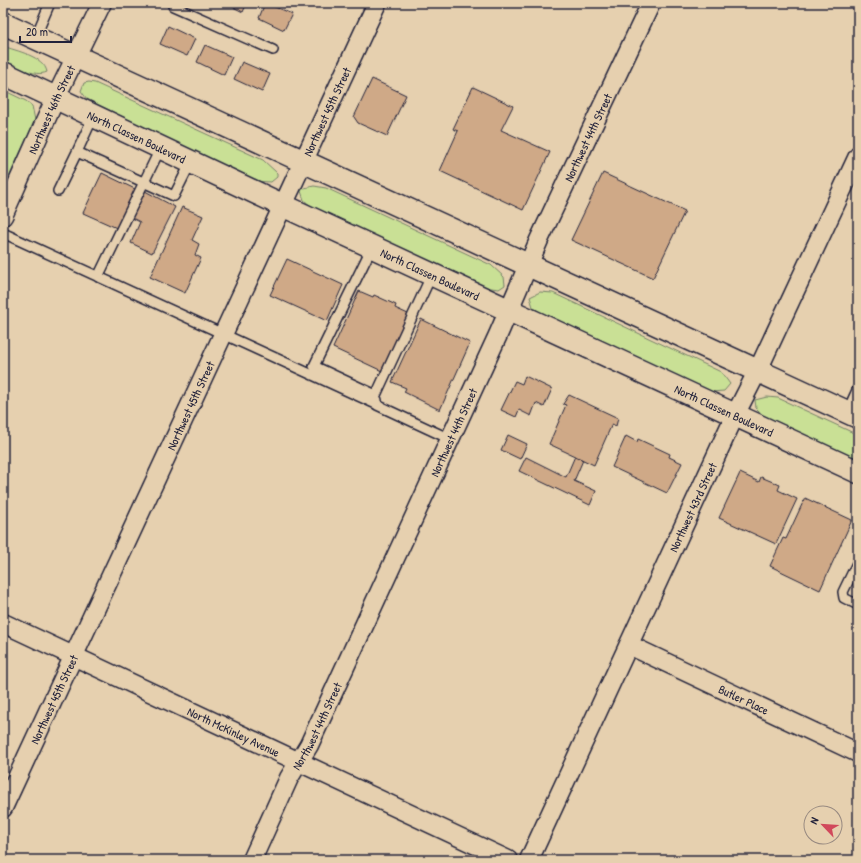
<svg xmlns="http://www.w3.org/2000/svg" width="861" height="863" font-family="'Patrick Hand',sans-serif">
	<style>
		.green { fill: #c9e095; stroke: #768168 }
		.building { fill: #cfa987; stroke: #22223b }
		.lines { fill: none; stroke-linecap: round; stroke-linejoin: round }
		.lane-casing { stroke: #22223b; stroke-width: 12 }
		.street-casing { stroke: #22223b; stroke-width: 21 }
		.secondary-casing { stroke: #22223b; stroke-width: 25 }
		.lane { stroke: #e6d0af; stroke-width: 9 }
		.street { stroke: #e6d0af; stroke-width: 18 }
		.secondary { stroke: #e6d0af; stroke-width: 22 }
		.labels { text-anchor: middle; dominant-baseline: central; stroke-width: 4; stroke-linejoin: round; paint-order: stroke }
		.street-label { font-size: 12px; fill: #22223b; stroke: #e6d0af }
	</style>
	<rect width="100%" height="100%" fill="#e6d0af"/>
	<filter id="ink" filterUnits="userSpaceOnUse"><feTurbulence type="fractalNoise" baseFrequency=".025" numOctaves="2"/><feDisplacementMap in="SourceGraphic" scale="8" xChannelSelector="R" yChannelSelector="G"/><feConvolveMatrix kernelMatrix="1 2 1 2 8 2 1 2 1" color-interpolation-filters="sRGB"/></filter>
	<g filter="url(#ink)">
		<path class="green" d="M3,46C16,51 44,56 47,72C34,78 15,65 3,60Z
			M89,82L95,83L263,160L277,173V177L271,182L253,181L87,99L81,91L84,83Z
			M3,90L26,101L32,106L35,120L3,190Z
			M314,186L326,188L491,265L504,277L505,285L499,289L484,287L314,209L304,200L301,191L304,188Z
			M540,292L553,293L721,372L730,384L724,391L711,392L541,313L533,307L530,297Z
			M767,397L778,398L858,435V461L764,416L756,408L755,400Z"/>
		<path class="building" d="M225,3H247L243,12Z
			M265,3L292,14L284,30L259,18Z
			M168,26L195,39L187,56L160,44Z
			M205,45L232,57L224,75L197,62Z
			M242,62L270,74L262,92L234,79Z
			M372,79L406,95L387,136L358,123L354,117Z
			M473,87L513,106L501,130L550,152L523,210L440,171L458,131L453,129Z
			M102,173L137,190L119,229L83,213Z
			M603,173L685,211L653,278L571,240Z
			M145,191L175,207L152,253L131,243L140,222L132,218Z
			M182,207L203,216L192,240L199,244L195,255L201,258L185,293L150,277Z
			M287,259L343,285L327,321L270,295Z
			M359,291L373,297L374,295L396,305L395,308L408,314L382,371L333,348Z
			M421,319L470,343L440,410L404,392L406,388L392,382Z
			M525,376L552,389L544,407L536,403L531,416L519,410L516,417L501,410L515,381L522,384Z
			M569,395L618,418L616,426L612,424L594,465L549,444L566,405L563,404Z
			M508,435L527,444L520,459L501,450Z
			M626,436L637,442L638,439L670,454L669,457L682,463L667,493L612,467Z
			M575,456L583,460L574,481L596,491L590,505L519,471L526,457L566,477Z
			M740,473L759,482L761,477L780,485L778,490L797,499L776,544L719,518Z
			M805,498L852,520L820,590L770,566L783,538L786,539Z"/>
		<g class="lines">
			<defs>
				<path id="lane" d="M173,6L273,50
					M35,38L50,3
					M94,115L77,152L174,196L191,162
					M58,191L77,152
					M3,233L378,405
					M372,247L314,366L376,395L432,274
					M98,277L161,147
					M377,400V405L450,439
					M847,412L858,388
					M858,561L843,592L844,598L858,605"/>
				<g id="street">
					<path id="s1" d="M3,216L56,97L102,3"/>
					<path id="s2" d="M3,623L508,860"/>
					<path id="s3" d="M629,645L858,753"/>
					<path id="s4" d="M3,808L377,3"/>
					<path id="s5" d="M252,860L289,778L309,745L498,335L539,240L651,3"/>
					<path id="s6" d="M529,860L735,415L758,370L858,156"/>
				</g>
				<g id="secondary">
					<path d="M3,23L858,417"/>
					<path id="s7" d="M3,73L282,205L858,472"/>
				</g>
			</defs>
			<use href="#lane" class="lane-casing"/>
			<use href="#street" class="street-casing"/>
			<use href="#secondary" class="secondary-casing"/>
			<use href="#lane" class="lane"/>
			<use href="#street" class="street"/>
			<use href="#secondary" class="secondary"/>
		</g>
	</g>
	<g class="labels">
		<g class="street-label">
			<text stroke="none"><textPath href="#s1" startOffset="117">Northwest 46th Street</textPath></text>
			<text stroke="none"><textPath href="#s4" startOffset="768">Northwest 45th Street</textPath></text>
			<text stroke="none"><textPath href="#s7" startOffset="148">North Classen Boulevard</textPath></text>
			<text stroke="none"><textPath href="#s5" startOffset="797">Northwest 44th Street</textPath></text>
			<text stroke="none"><textPath href="#s7" startOffset="472">North Classen Boulevard</textPath></text>
			<text stroke="none"><textPath href="#s4" startOffset="444">Northwest 45th Street</textPath></text>
			<text stroke="none"><textPath href="#s7" startOffset="796">North Classen Boulevard</textPath></text>
			<text stroke="none"><textPath href="#s5" startOffset="473">Northwest 44th Street</textPath></text>
			<text stroke="none"><textPath href="#s6" startOffset="389">Northwest 43rd Street</textPath></text>
			<text stroke="none"><textPath href="#s3" startOffset="127">Butler Place</textPath></text>
			<text stroke="none"><textPath href="#s4" startOffset="120">Northwest 45th Street</textPath></text>
			<text stroke="none"><textPath href="#s5" startOffset="149">Northwest 44th Street</textPath></text>
			<text stroke="none"><textPath href="#s2" startOffset="255">North McKinley Avenue</textPath></text>
		</g>
	</g>
	<rect width="861" height="863" fill="none" stroke="#e6d0af" stroke-width="16"/>
	<rect x="8" y="8" width="845" height="847" fill="none" stroke="#22223b" stroke-width="1.5" filter="url(#ink)"/>
	<g transform="translate(823 825) rotate(295)"><circle r="19" fill="#e6d0af" stroke="#988a81"/>
	<path d="M0-3L7 15L0 10L-7 15Z" fill="#d1495b"/>
	<text y="-6" font-size="11" font-weight="bold" text-anchor="middle" fill="#22223b">N</text>
	</g>
	<path d="M20 36v6h51v-6" fill="none" stroke="#22223b" stroke-width="2"/>
	<text x="26" y="36" font-size="12" fill="#22223b" stroke="#e6d0af" stroke-width="3" paint-order="stroke">20 m</text>
</svg>
